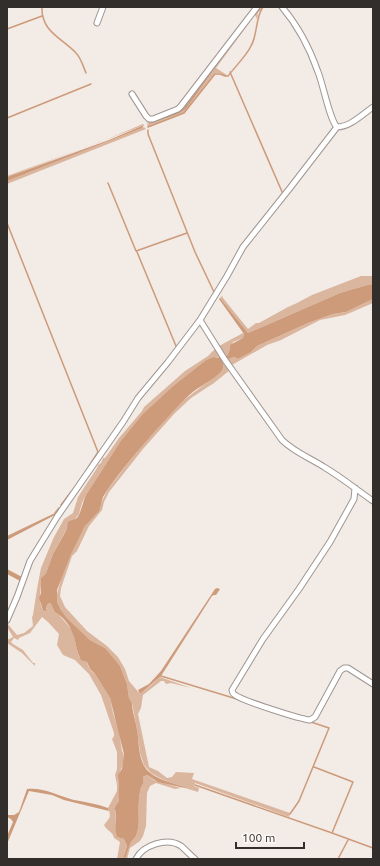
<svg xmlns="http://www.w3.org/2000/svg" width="380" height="866" font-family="Ubuntu,sans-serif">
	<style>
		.green { fill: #dbb69f }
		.water { fill: #cd9a7a }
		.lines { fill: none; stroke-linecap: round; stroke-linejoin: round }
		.stream { stroke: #cd9a7a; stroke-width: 1.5 }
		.minor-casing { stroke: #9e9692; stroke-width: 7 }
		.minor { stroke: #fff; stroke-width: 5 }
	</style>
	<rect width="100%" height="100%" fill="#f3ebe6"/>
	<path class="green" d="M258,7H263L258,13L257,19L255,15L216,68L227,75L225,76L220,73H215L184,113L148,127L147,125L178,114L186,109L227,51L184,108L147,124V123L150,120L180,109Z
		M143,124L144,125L139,127L7,177V176L100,142Z
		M144,127L146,129L7,184V181Z
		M361,276H373V284C361,286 352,290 340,293L248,333L220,298L222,296L220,291L223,298L248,329L256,323H259L288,307L297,303L312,295Z
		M373,299V303L345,315L320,320L281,340L267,345L232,365L226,359L234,357L238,359L251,352L257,346L308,323L333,314L346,312Z
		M243,333L244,334L243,338L233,342L229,355L225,358L219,346Z
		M216,348L222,359L216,357L206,360L173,386L154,404L120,442L86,495L82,503L79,514L65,532L53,554L46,573L41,578C42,590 37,599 43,610L47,609V605L49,603L51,604L54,609L72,630L79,657L87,662C88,667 91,672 95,674L110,698L113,713L119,731L122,751C127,759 120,770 118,779C117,786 121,794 119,801C118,804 116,807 114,809L116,811L115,823L117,837L124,839L127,846L123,859H117L120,842L114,838C113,832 107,831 104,825C109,818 112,818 108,808L117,791V785L115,775L117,769V752L112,739L114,736V733L101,695L89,674L75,660L63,655L57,645L59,634L48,622L42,617L30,633L19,638L18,640L14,638L11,642L13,644L23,650L33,663H35V666L22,653L7,643V640L13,637L7,627V623L17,635L24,633L33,626L32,617L33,615L37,589L41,568L46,556L54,537L64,519L73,513L78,497L97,468L98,465L101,463L103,458H105L119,438L142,411L144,407L185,371L208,356Z
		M223,361L230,370L214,383L191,398L174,414L143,449L109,492L104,502L102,510L89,526L77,551L72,556L61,588L60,596L65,607L87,631L107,646L118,657L125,669L129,681L140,694L150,686L160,677L191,688L171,683L166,684L164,681H161L143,695L141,708L138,714L149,767L158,771L167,778L172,777L176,772L194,773L192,779L290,813L289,817L195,783L194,786L199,788L198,792L185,788V787L169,782L160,778L151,773L144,765L140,753L137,730L132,703L129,698L127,684L120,666L105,648L90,640L67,618L61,610L57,602L56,598L61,579L72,550L85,526L101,503L108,489L145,441L170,414L185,399L220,373Z
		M147,775L154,780L181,788L175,789L156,783L150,786L147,793L146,826L143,836L140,841L130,848L127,859H125L131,842L136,836L139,806V797L141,787L143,784V777Z"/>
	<path class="water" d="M230,47L186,109L178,114L147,125L152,121L184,108Z
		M144,125L142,128L7,181V177L109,140Z
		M373,284V299L346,312L333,314L308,323L257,346L251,352L238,359L234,357L228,359L225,358C229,354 231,350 230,345L243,338L244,334L219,299L220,298L248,333L340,293C352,290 361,286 373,284Z
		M214,357L220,358L223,361V368L220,373C209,383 195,388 185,399C158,427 131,457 108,489L103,497L99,511L85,526L71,554L57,590V602L61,610L67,618L90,640L105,648L116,661L120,666L127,684L129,698L132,703C132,712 136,721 137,730C139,740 138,751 142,761C147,778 170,782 185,787V788L158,782L147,775L143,777V784L141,787L139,797L138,828L136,836L131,842L125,859H123L127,846L124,839L117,837C114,827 116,820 116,811L114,809L119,801L118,775L122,769L124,754L110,698L95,674L90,669L87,662L81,660C76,651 76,641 72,632C70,625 61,615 55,612L51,604L49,603L47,605L46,611L43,610L39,598L41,593V578L46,573L53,554L67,529L68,522C71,520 74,520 77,518C81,513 83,501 86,495L120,442L143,414L173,386L206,360Z
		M55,513V515L7,540V536Z
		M7,569L22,577L20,581L7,574Z
		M217,588L220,589L216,595H214L212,596L161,676L140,694L138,690L149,684L161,671L215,589Z
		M27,789C43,787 59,796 74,800C85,802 97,804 108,808L109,811L64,800L52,795L29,791L7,844V836L13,822L11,819L7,817V815H14L19,812Z"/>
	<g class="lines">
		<path class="stream" d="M42,7C41,32 62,38 76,53C81,58 83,66 86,73
			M7,29L42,16
			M230,72L283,194
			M7,118L91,84
			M148,127L184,113L215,74H220L225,76H228C234,68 247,55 251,46C258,34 255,18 263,7
			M148,130V134L195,252L214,292
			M108,183L136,251L187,233
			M7,223L98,452L86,471
			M137,252L176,346
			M61,505L71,492
			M55,513L59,508
			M161,676L240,700
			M314,767L353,782L332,833
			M195,785L332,833L373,848
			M290,814L299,801L329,728L311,722
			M338,859L348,840"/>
		<defs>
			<path id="minor" d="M282,7C298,26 310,49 318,72C323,84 330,121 337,127
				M97,23L103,7
				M132,94L146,116L149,119H153L178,109L181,106L257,7
				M200,320L225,360L282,440C294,452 310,458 324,467C341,477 357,490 373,501
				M355,488L354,499L330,542L299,589L263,639L232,690C233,693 232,693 235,695C243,701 300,719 310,720L315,717L340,671L344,668H348L373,684
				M7,620L17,597L30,561L57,517L123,422L138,398L168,362L200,320L227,276L243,247L290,188L337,127C350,127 363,114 373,107
				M136,859C143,845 167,837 181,846C186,850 190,855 195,859"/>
		</defs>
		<use href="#minor" class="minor-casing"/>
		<use href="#minor" class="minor"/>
	</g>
	<rect width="380" height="866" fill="none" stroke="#312e2c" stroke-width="16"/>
	<path d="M236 842v6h68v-6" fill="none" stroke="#312e2c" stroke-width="2"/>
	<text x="242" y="842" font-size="12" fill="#312e2c" stroke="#fef9f6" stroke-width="3" paint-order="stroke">100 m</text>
</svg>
